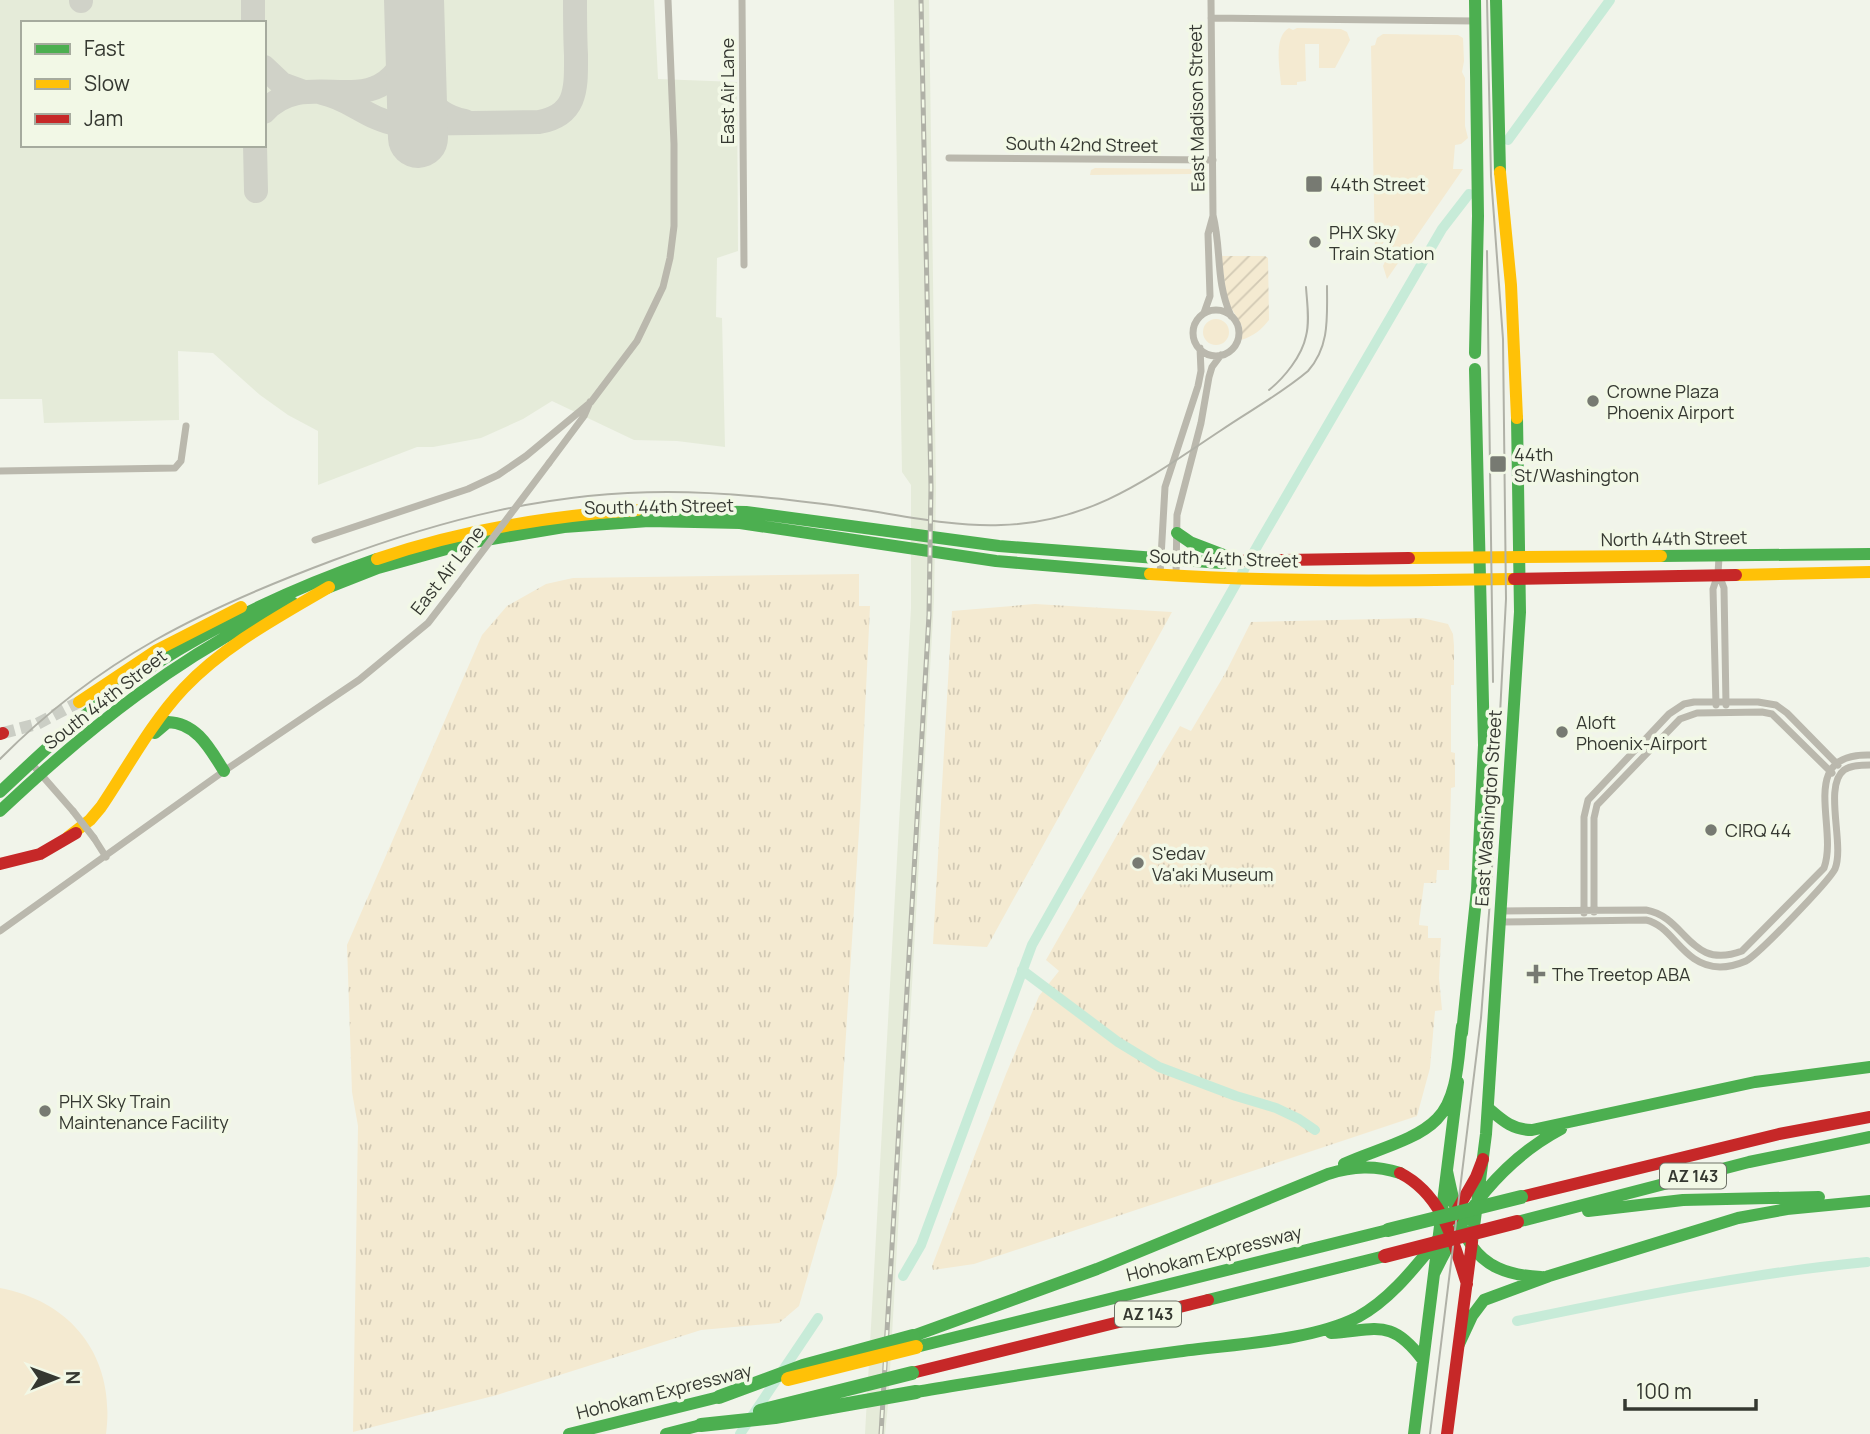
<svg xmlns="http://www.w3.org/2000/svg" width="1870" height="1434" font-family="Manrope,sans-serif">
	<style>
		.built { fill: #e5ebd9; fill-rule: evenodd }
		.grass { fill: #f4ead1 }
		.park { fill: url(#park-tufts) }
		.garden { fill: url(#garden-furrows) }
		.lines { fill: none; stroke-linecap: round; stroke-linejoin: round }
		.canal { stroke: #c7ebd8; stroke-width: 10 }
		.taxiway { stroke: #d0d2c8; stroke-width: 24 }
		.runway { stroke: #d0d2c8; stroke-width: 60 }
		.primary-tunnel { stroke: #cbcec5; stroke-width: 12; stroke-dasharray: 12 6; stroke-linecap: butt }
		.street { stroke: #bab8ad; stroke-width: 7 }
		.fast { stroke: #4caf50; stroke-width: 12 }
		.slow { stroke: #ffc107; stroke-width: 12 }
		.jam { stroke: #c62828; stroke-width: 12 }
		.tram { stroke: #b0b1a7; stroke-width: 2 }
		.rail-casing { stroke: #b0b1a7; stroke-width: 5 }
		.rail { stroke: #f2f8e6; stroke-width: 2.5; stroke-dasharray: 8; stroke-linecap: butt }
		.street-bridge { stroke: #bab8ad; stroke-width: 7 }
		.fast-bridge { stroke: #4caf50; stroke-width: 14 }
		.slow-bridge { stroke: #ffc107; stroke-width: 14 }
		.jam-bridge { stroke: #c62828; stroke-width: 14 }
		.poi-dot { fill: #777a72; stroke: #f2f8e6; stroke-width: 2.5 }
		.labels { text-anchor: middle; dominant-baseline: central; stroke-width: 7; stroke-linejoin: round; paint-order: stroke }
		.shield { fill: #f2f8e6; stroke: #6e7267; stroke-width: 2 }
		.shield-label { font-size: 16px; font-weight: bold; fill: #353831 }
		.street-label { font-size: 18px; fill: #353831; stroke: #f2f8e6 }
		.poi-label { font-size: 18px; fill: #353831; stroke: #f2f8e6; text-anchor: start }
	</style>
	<defs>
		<pattern id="park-tufts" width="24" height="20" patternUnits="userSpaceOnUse" patternTransform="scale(1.75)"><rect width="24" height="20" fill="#f4ead1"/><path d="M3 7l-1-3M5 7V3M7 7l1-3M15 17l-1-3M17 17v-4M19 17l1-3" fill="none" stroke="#d2c9b4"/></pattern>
		<pattern id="garden-furrows" width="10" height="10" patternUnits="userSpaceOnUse" patternTransform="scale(1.75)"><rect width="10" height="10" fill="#f4ead1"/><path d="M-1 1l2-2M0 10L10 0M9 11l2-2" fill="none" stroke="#d2c9b4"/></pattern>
	</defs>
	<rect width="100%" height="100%" fill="#f1f4ea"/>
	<path class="built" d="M0,0H654L658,79L737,82L738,251L717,258L716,317L722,318L725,447L677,441L634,440L552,401L523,419L481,438L433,447H417L318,485V431L288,415L260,395L213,353L178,351L179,420L44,423L42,399H0ZM23,23H264V145H23Z
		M894,0H929L936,489L934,600L888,1405L885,1434H865L911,608V485L902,472Z"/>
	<path class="grass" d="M1289,28L1293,30L1297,28L1341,29L1347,32L1350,40L1335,68H1319V44H1305L1306,81L1297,82V85H1281C1280,69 1273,37 1289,28Z
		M1383,34L1458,35L1463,38L1464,61L1462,72L1465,78V126L1468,138L1461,144L1455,145L1453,169H1463L1387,279L1383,266L1396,238L1394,234L1389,235L1375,254L1371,46L1375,45L1377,38Z
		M1095,168L1196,169V176L1192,179L1191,174L1090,175L1091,170Z
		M1203 332a13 13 0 1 1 26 0a13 13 0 1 1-26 0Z
		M0,1288C74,1302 116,1359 106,1434H0Z"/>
	<path class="park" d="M859,574V606H870L860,815L837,1175L799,1306L779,1323L701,1330L497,1395L353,1432L358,1126L352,1092L347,945L482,635L507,606L546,584L573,578Z
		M1035,604L1172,612L987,947L933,944L952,611Z
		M1422,618L1448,624L1453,634L1454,646V685H1451V752L1455,753V787L1451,788L1449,870H1437L1436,883H1424L1419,923V925L1428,926V938H1441L1439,978L1442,1010L1435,1011L1430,1068L1417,1116L974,1264L933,1270L932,1266L1006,1074L1039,996L1059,971L1046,960L1162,756L1180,726L1191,731L1226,672L1251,622Z"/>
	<path class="garden" d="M1221,256H1265L1268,258L1269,320C1261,330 1254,336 1241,340L1242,326L1227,301Z"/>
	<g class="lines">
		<path class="canal" d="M1508,140L1610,0
			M1022,970L1118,1042L1159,1067L1236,1096L1276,1108L1299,1119L1315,1130
			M903,1276L921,1245L1032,945L1259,543L1442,229L1469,194
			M1517,1321C1633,1297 1750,1273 1867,1262
			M740,1434L818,1318"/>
		<path class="taxiway" d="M81,0V1
			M253,0V23
			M416,42C418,78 422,113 465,121
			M264,67L282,84L304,92
			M322,93C349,98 369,120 397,124L539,122C578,115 576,87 576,55C575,36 575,18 575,0
			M264,112C312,59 386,139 415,31
			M255,145L256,191"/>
		<path class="runway" d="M414,0L418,138"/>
		<path class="primary-tunnel" d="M3,733L37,724L79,702"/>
		<path class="street" d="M742,0L744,265
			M1211,0L1213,215C1222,251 1215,280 1231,316
			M1211,18L1475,21
			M949,158L1213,160
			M1193 333a23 23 0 1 1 46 0a23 23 0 1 1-46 0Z
			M1204,313L1210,296L1208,234L1213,216
			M549,463L584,416L590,402
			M0,471L175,468L181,461L186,426
			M315,540L468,489L498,475L526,456L591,402L637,341L663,287L670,258L674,226V144L668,0
			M1160,575L1165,487L1198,386L1201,371L1200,348
			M1719,575L1724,588L1726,705
			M1176,576L1177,515L1201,423L1209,377L1212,367L1221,355
			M1716,705L1713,589L1718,574L1719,557
			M31,763L73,811
			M94,838L106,857
			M1500,911L1646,910C1687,917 1689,971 1742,951L1824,868C1839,827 1796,753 1870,755
			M1594,912V818L1597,805L1680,719L1697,713L1762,712L1772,714L1832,773
			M1584,913V817L1588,800L1669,714L1684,704L1694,702H1758L1776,705L1787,713L1838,765
			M1500,922L1646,920C1674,926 1682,966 1720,967C1728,967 1739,964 1746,961C1759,954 1829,881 1835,869C1845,845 1823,786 1844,770C1851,765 1862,765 1870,765
			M0,931L224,771L359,680L428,623L458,584"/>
		<path class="fast" d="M1475,0L1478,216L1475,353
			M1496,0L1500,172
			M637,510L746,512L999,546L1221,563L1231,561
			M1177,533L1190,542L1237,560
			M1661,556L1870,554
			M322,590L378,568L468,543L564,527L649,521L740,523L996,561L1150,574
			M155,733L168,722C197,723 210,749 224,771
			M0,792C36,758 72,724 112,694C192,635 284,591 377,559
			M0,811C90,726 180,655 292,602
			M1462,1033L1477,890L1484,745L1475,369
			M1488,1108C1502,1120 1512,1130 1532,1130L1755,1082L1870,1067
			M1344,1164C1371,1151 1416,1141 1437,1119C1459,1097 1458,1055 1462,1026
			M1447,1171C1460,1233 1469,1274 1541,1277
			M1588,1211L1683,1200L1819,1197
			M1517,1222L1749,1162L1870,1137
			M1472,1242L1486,1134L1520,612L1517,418
			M1434,1274C1463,1213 1501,1161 1561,1129
			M1208,1300L1385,1256
			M1331,1333C1378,1330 1391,1318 1423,1360
			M913,1336L1097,1269L1328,1174C1353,1166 1375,1165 1400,1173
			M1459,1344L1472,1316L1484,1300L1549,1276L1738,1218L1787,1209L1870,1201
			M916,1347L1388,1230
			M916,1392C1002,1378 1088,1363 1175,1352C1230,1344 1309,1342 1358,1317C1391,1299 1415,1267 1438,1239
			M569,1434L719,1397
			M666,1434L701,1425
			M1414,1434L1458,1082"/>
		<path class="slow" d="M1500,172L1511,285L1517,418
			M1409,558L1661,556
			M377,559C461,530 548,516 637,510
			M1150,574C1271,582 1392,581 1514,579
			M1736,575L1870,572
			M79,702L157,650L241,607
			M68,837L90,820L101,807C128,767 151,723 184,688C225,645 278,617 329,587"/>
		<path class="jam" d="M1231,561L1409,558
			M1514,579L1736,575
			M0,734L3,733
			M0,864L40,854L76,833
			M1400,1173C1443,1195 1453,1241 1467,1284
			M1521,1197L1779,1134L1870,1117
			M1452,1219L1476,1177L1483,1159
			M912,1373L1208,1300
			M1447,1434L1472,1242"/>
		<path class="tram" d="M1487,251L1493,682
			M1269,390C1284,378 1302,356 1306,336C1310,321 1307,303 1306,287
			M0,759C100,658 203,609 334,560C444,519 549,492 667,492C727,492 786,499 845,507C896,514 949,527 1001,525C1090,523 1149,478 1220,431C1249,411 1281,394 1308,371C1330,346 1327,317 1327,286
			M1430,1434L1481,1018L1491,887L1506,599L1503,339L1491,176L1487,0"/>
		<defs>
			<path id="rail" d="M881,1434L929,615L931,487L921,0"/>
		</defs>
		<use href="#rail" class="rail-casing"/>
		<use href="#rail" class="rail"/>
		<path class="street-bridge" d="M458,584L549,463
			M73,811L94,838"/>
		<path class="fast-bridge" d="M1388,1230L1521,1197
			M719,1397L803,1366L913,1336
			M760,1411L912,1373
			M701,1425L775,1417L916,1392"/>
		<path class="slow-bridge" d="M788,1379L916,1347"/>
		<path class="jam-bridge" d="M1385,1256L1517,1222"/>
	</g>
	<g class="poi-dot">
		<rect x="1305" y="175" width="18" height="18" rx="3.5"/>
		<circle cx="1315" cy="242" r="7"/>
		<circle cx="1593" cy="401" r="7"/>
		<rect x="1489" y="455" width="18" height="18" rx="3.5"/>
		<circle cx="1562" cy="732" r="7"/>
		<circle cx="1711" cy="830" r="7"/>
		<circle cx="1138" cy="863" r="7"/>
		<path d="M1532.5 963.5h7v7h7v7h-7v7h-7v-7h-7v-7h7z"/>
		<circle cx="45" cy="1111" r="7"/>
	</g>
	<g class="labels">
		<g class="shield">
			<rect x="1660" y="1163.5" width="66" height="25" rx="5"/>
			<rect x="1115" y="1301.5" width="66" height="25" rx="5"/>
		</g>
		<g class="shield-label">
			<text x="1693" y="1176">AZ 143</text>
			<text x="1148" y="1314">AZ 143</text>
		</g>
		<g class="street-label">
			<text transform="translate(727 91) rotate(-90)">East Air Lane</text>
			<text transform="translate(1196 108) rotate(-91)">East Madison Street</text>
			<text transform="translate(1082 144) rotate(1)">South 42nd Street</text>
			<text transform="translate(659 506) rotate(-1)">South 44th Street</text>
			<text transform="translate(1674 538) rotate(-1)">North 44th Street</text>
			<text transform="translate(1224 558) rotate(2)">South 44th Street</text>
			<text transform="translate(447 570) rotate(-52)">East Air Lane</text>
			<text transform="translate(105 699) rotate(-38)">South 44th Street</text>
			<text transform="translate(1488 808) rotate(-86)">East Washington Street</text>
			<text transform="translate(1214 1253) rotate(-14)">Hohokam Expressway</text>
			<text transform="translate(664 1391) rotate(-14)">Hohokam Expressway</text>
		</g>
		<g class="poi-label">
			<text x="1330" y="184">44th Street</text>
			<text x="1329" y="232">PHX Sky<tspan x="1329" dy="21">Train Station</tspan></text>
			<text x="1607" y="391">Crowne Plaza<tspan x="1607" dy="21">Phoenix Airport</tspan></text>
			<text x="1514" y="454">44th<tspan x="1514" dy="21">St/Washington</tspan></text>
			<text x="1576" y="722">Aloft<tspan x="1576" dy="21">Phoenix-Airport</tspan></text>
			<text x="1725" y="830">CIRQ 44</text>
			<text x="1152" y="853">S'edav<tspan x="1152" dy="21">Va'aki Museum</tspan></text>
			<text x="1552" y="974">The Treetop ABA</text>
			<text x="59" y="1101">PHX Sky Train<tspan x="59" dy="21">Maintenance Facility</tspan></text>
		</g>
	</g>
	<rect x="21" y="21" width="245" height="126" fill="#f2f8e6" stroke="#a6ab9e" stroke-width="2"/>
	<rect x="35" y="44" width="35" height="10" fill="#4caf50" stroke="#a6ab9e" stroke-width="2"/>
	<text x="84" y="56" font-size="21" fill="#353831">Fast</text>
	<rect x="35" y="79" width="35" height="10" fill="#ffc107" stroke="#a6ab9e" stroke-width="2"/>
	<text x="84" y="91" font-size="21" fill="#353831">Slow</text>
	<rect x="35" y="114" width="35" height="10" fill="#c62828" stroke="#a6ab9e" stroke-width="2"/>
	<text x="84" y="126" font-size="21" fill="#353831">Jam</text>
	<g transform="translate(56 1378) rotate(89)" stroke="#f2f8e6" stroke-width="5" paint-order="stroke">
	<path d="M0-5L12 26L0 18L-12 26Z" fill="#353831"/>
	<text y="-10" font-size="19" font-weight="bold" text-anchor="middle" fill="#353831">N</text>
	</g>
	<path d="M1625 1399v10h131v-10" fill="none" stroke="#353831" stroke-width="3.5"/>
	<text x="1636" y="1399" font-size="21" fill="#353831" stroke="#f2f8e6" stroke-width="5" paint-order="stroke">100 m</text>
</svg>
